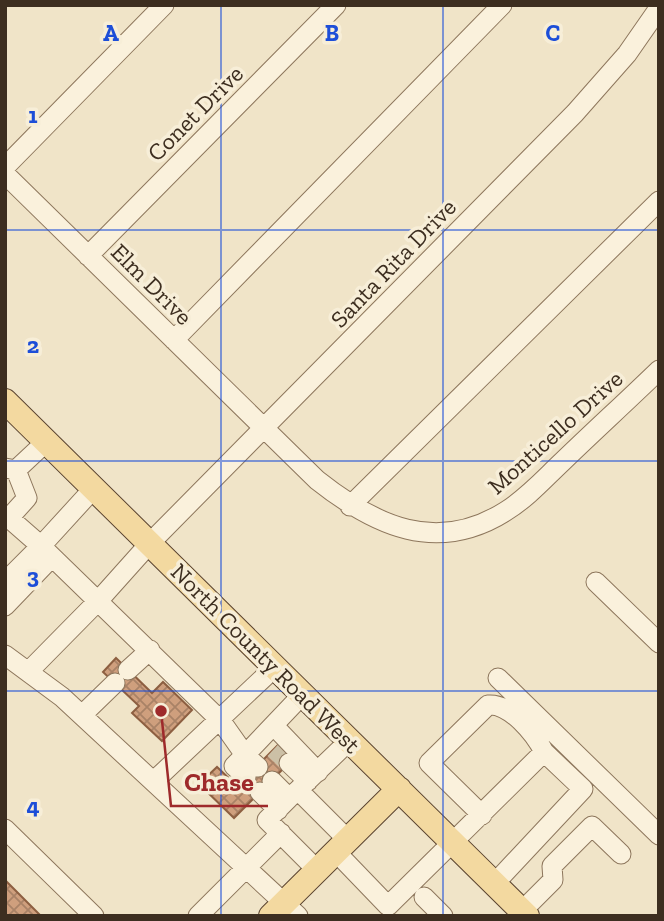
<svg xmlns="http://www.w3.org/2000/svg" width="664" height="921" font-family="'Zilla Slab',serif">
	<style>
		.building { fill: url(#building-cross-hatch); stroke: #8d5f41; stroke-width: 2 }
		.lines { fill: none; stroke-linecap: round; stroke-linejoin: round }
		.minor-tunnel { stroke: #ccc0a6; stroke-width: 19; stroke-dasharray: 19 10; stroke-linecap: butt }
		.minor-casing { stroke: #8d765c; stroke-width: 21 }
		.major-casing { stroke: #5b4430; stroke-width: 26 }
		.minor { stroke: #faf1dc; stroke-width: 19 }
		.major { stroke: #f3d9a0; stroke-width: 24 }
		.grid { fill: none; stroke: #1d4ed8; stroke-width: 2; stroke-opacity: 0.55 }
		.labels { text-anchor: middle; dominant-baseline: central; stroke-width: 7; stroke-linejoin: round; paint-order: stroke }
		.street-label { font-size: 24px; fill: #3d2e20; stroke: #f7eed8 }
		.grid-label { font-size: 23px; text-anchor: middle; font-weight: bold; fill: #1d4ed8; stroke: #f7eed8; stroke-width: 7; stroke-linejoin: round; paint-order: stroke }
		.leader { fill: none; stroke: #9e2a2b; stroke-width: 2.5 }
		.callout-dot { fill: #9e2a2b; stroke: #f7eed8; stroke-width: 2.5 }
		.callout-label { font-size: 26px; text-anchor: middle; font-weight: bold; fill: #9e2a2b; stroke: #f7eed8; stroke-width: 7; stroke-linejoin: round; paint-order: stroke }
	</style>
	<defs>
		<pattern id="building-cross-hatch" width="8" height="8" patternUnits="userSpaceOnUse" patternTransform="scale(1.75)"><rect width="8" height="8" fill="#cf9f7d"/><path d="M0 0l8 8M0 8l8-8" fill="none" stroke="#a98266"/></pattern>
	</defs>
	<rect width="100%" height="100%" fill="#f0e4c8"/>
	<path class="building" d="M116,658L152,693L163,682L192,710L162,741L132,713L139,706L103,672Z
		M281,742L296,756L234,818L199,784L217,767L237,786Z
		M5,880L41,916H5Z"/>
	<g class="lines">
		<path class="minor-tunnel" d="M274,749L289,763"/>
		<defs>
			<path id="minor" d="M5,167L164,5
				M5,174L317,480C375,526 437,555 506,511C527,498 544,479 562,462C594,431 627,401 659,370
				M88,256L336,5
				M174,340L502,5
				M5,468L16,470L47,441
				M16,470L27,498L9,518L41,546L94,488
				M350,506L659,201
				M5,582L41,546L221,721L245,755L234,766L246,777
				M596,582L659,643
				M5,606L52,557
				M5,655L62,697L298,916
				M128,670L150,650
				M29,671L99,600L150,543L575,113L627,54L659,8
				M498,678L659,835
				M82,715L115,683
				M274,726L318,772
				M289,763L308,781
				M258,767L245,755L303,694
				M154,781L275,667
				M272,781L289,798L267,820L317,870
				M298,790L350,740
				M260,792L278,810
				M289,798L298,790L348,840
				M482,815L429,763L488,705C510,703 535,734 544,752
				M5,829L94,916
				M336,852L388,906L544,752L583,789L495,883
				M424,897L443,916
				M522,911L553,880L552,866L592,826L621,854
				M198,916L281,833"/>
			<path id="major" d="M5,401L527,916
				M271,916L399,789"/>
		</defs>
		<use href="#minor" class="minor-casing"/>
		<use href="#major" class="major-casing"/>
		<use href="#minor" class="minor"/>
		<use href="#major" class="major"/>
	</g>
	<path class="grid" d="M221,5V916M443,5V916M5,230H659M5,461H659M5,691H659"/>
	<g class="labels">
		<g class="street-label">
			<text transform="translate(195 113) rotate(-45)">Conet Drive</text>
			<text transform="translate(393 263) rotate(-46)">Santa Rita Drive</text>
			<text transform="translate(152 284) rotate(45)">Elm Drive</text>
			<text transform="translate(555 432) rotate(-42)">Monticello Drive</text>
			<text transform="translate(266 658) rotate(45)">North County Road West</text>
		</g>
	</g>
	<g class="grid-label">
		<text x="111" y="41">A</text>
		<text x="332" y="41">B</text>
		<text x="553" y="41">C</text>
		<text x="33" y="123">1</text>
		<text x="33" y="353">2</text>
		<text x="33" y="584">3</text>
		<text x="33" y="814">4</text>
	</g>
	<path class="leader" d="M161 711L171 806H268"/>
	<circle class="callout-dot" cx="161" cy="711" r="7"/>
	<g class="callout-label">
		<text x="219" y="791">Chase</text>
	</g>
	<rect width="664" height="921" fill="none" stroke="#3d2e20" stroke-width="14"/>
</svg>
